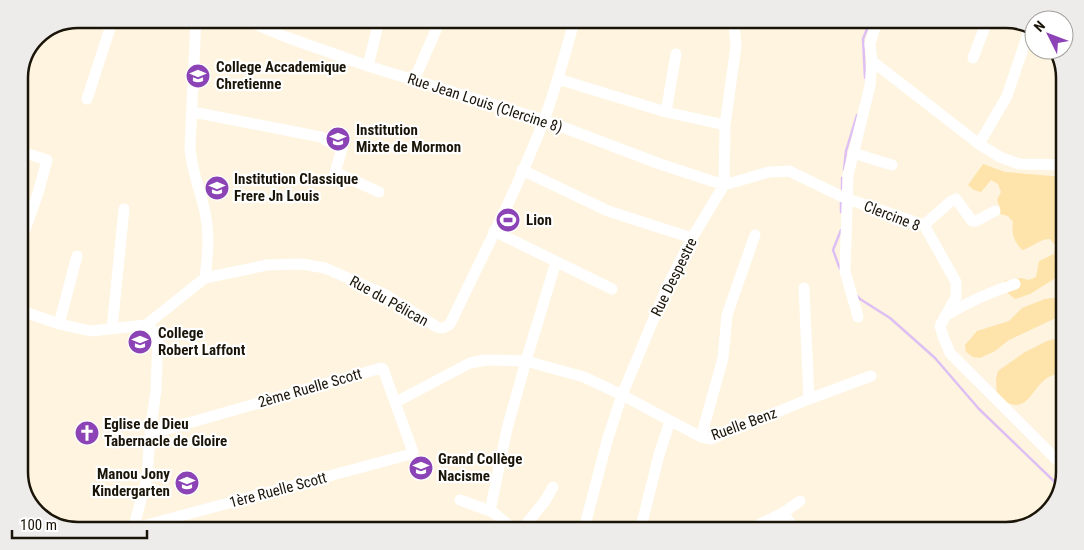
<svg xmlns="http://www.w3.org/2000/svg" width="1084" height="550" font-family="'Roboto Condensed',sans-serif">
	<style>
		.green { fill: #fee3ab }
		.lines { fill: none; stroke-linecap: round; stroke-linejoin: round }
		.stream { stroke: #ddbff3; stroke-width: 2.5 }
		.minor { stroke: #fff; stroke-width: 11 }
		.labels { text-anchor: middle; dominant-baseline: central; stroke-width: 4.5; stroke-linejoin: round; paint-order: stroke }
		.poi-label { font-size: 15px; font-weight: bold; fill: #1a1508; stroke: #fff; text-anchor: start }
		.street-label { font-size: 15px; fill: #1a1508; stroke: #fff }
		.rim { fill: none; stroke: #1a1508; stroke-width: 2.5 }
	</style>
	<rect width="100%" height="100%" fill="#fef4df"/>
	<path class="green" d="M983,164L1005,172L1064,177L1062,274L1030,294L1015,299L1003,289L1004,281L1021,278L1029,280L1036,277L1039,261L1054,254L1055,245L1050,239C1039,239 1033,247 1022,250C1014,241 1011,234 1013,222L1008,216L1000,214V207L997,200L1001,192L998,184L991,180L981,192L974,190L968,185Z
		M1062,297V315L1009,340L995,351L980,358L973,357L966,352L965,345L977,331L1009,321L1022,308L1045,299Z
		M1062,337L1061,374C1034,374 1033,411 1011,404C1006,403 1001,399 997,396L996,379L998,371L1025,352L1047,341Z"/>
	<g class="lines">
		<path class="stream" d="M865,78L863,39L869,24
			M844,170L846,151L857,115
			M842,192V178
			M841,212V200
			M840,269L833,250L841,230
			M856,295L860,299L890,318L935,358L979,409L1060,487"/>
		<path class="minor" d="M196,19L190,147C191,168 199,187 204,208C210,232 208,254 205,278
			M246,20L286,37L368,66L544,120L660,164L724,185L769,172L789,171L845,198L924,225L956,282V297L940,326L943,336L950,353L1060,463
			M973,58L986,24
			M872,61L979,144L1000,157L1019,164L1064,165
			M368,66L379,21
			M558,79L666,112L725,125
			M414,80L440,21
			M87,99L113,19
			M193,112L321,137L342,149L335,172L379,192
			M666,112L676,54
			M979,144L1007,96L1031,25
			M19,151L47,160L38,193L19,247
			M853,153L892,165
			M522,170L608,211L692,238
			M924,225L950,202L956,199L972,221H976L995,211
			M494,231L612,289
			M804,288L809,399
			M19,310L59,324L91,331L146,325L205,278L267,265L302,264L325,268L384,294L437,327C442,329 445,328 450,324C482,257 517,190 544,120C556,88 565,55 574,22
			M945,316C968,302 990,292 1015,284
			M858,317L845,271L848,175L870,86L872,61L870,44L876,24
			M59,324L77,256
			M112,329L124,209
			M396,402L470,363L485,360L526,361L584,377L622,395L701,437L711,439L809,399L871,376
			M701,437L723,358L727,315L755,235
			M460,500L493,512L512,528
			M490,511L507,429L526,361L556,262
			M783,513L795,530
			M39,515L62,525
			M134,526L147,477L150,434L156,390L158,335L146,325
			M143,526L411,454L413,452L383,369L381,368L150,434
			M641,527L659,455L670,421
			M523,528L545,501L553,487
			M584,529L607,441L622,395L667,287L692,238L724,185L725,125L736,46L734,23
			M593,529L641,527L646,529
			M748,530L783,513L800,501"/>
	</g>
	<defs>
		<symbol id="school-disc" viewBox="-11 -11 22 22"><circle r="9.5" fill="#8b43b5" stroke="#fff"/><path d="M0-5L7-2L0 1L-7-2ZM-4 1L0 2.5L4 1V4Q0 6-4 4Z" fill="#fff"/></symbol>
		<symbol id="stadium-disc" viewBox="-11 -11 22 22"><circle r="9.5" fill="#8b43b5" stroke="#fff"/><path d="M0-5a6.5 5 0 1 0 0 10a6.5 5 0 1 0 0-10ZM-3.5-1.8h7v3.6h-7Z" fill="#fff"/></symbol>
		<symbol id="church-disc" viewBox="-11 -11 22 22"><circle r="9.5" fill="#8b43b5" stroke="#fff"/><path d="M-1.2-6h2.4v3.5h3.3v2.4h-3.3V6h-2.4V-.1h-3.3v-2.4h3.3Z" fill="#fff"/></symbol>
	</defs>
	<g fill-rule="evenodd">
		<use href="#school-disc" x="184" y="62" width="28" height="28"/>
		<use href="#school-disc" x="324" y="125" width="28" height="28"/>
		<use href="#school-disc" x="203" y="174" width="28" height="28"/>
		<use href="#stadium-disc" x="494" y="206" width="28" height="28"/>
		<use href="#school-disc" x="126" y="328" width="28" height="28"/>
		<use href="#church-disc" x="73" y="419" width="28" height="28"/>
		<use href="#school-disc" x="407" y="454" width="28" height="28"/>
		<use href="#school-disc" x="173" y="469" width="28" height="28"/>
	</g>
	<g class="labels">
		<g class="poi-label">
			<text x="216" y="67">College Accademique<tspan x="216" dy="17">Chretienne</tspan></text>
			<text x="356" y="130">Institution<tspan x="356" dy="17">Mixte de Mormon</tspan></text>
			<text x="234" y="179">Institution Classique<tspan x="234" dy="17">Frere Jn Louis</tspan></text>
			<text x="526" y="220">Lion</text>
			<text x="158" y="333">College<tspan x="158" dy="17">Robert Laffont</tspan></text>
			<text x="104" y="424">Eglise de Dieu<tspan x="104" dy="17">Tabernacle de Gloire</tspan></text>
			<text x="438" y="459">Grand Collège<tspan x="438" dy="17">Nacisme</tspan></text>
			<text x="170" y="474" text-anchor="end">Manou Jony<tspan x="170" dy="17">Kindergarten</tspan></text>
		</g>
		<g class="street-label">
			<text transform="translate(485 103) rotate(18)">Rue Jean Louis (Clercine 8)</text>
			<text transform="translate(892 216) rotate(21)">Clercine 8</text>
			<text transform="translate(674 277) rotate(-64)">Rue Despestre</text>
			<text transform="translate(389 301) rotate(29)">Rue du Pélican</text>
			<text transform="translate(310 388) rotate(-16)">2ème Ruelle Scott</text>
			<text transform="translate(744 424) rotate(-20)">Ruelle Benz</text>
			<text transform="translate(278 490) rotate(-15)">1ère Ruelle Scott</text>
		</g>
	</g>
	<path d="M0 0H1084V550H0ZM78 28H1006A50 50 0 0 1 1056 78V472A50 50 0 0 1 1006 522H78A50 50 0 0 1 28 472V78A50 50 0 0 1 78 28Z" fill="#edeceb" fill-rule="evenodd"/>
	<path class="rim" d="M78 28H1006A50 50 0 0 1 1056 78V472A50 50 0 0 1 1006 522H78A50 50 0 0 1 28 472V78A50 50 0 0 1 78 28Z"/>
	<g transform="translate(1049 35) rotate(312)"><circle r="24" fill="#ffffff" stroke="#a3a19c"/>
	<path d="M0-4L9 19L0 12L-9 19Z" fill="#8b43b5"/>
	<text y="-8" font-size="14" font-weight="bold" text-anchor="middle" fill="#1a1508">N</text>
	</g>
	<path d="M12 530v8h135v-8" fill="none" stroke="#1a1508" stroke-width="2.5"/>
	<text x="20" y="530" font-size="15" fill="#1a1508" stroke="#ffffff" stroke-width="4" paint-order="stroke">100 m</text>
</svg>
